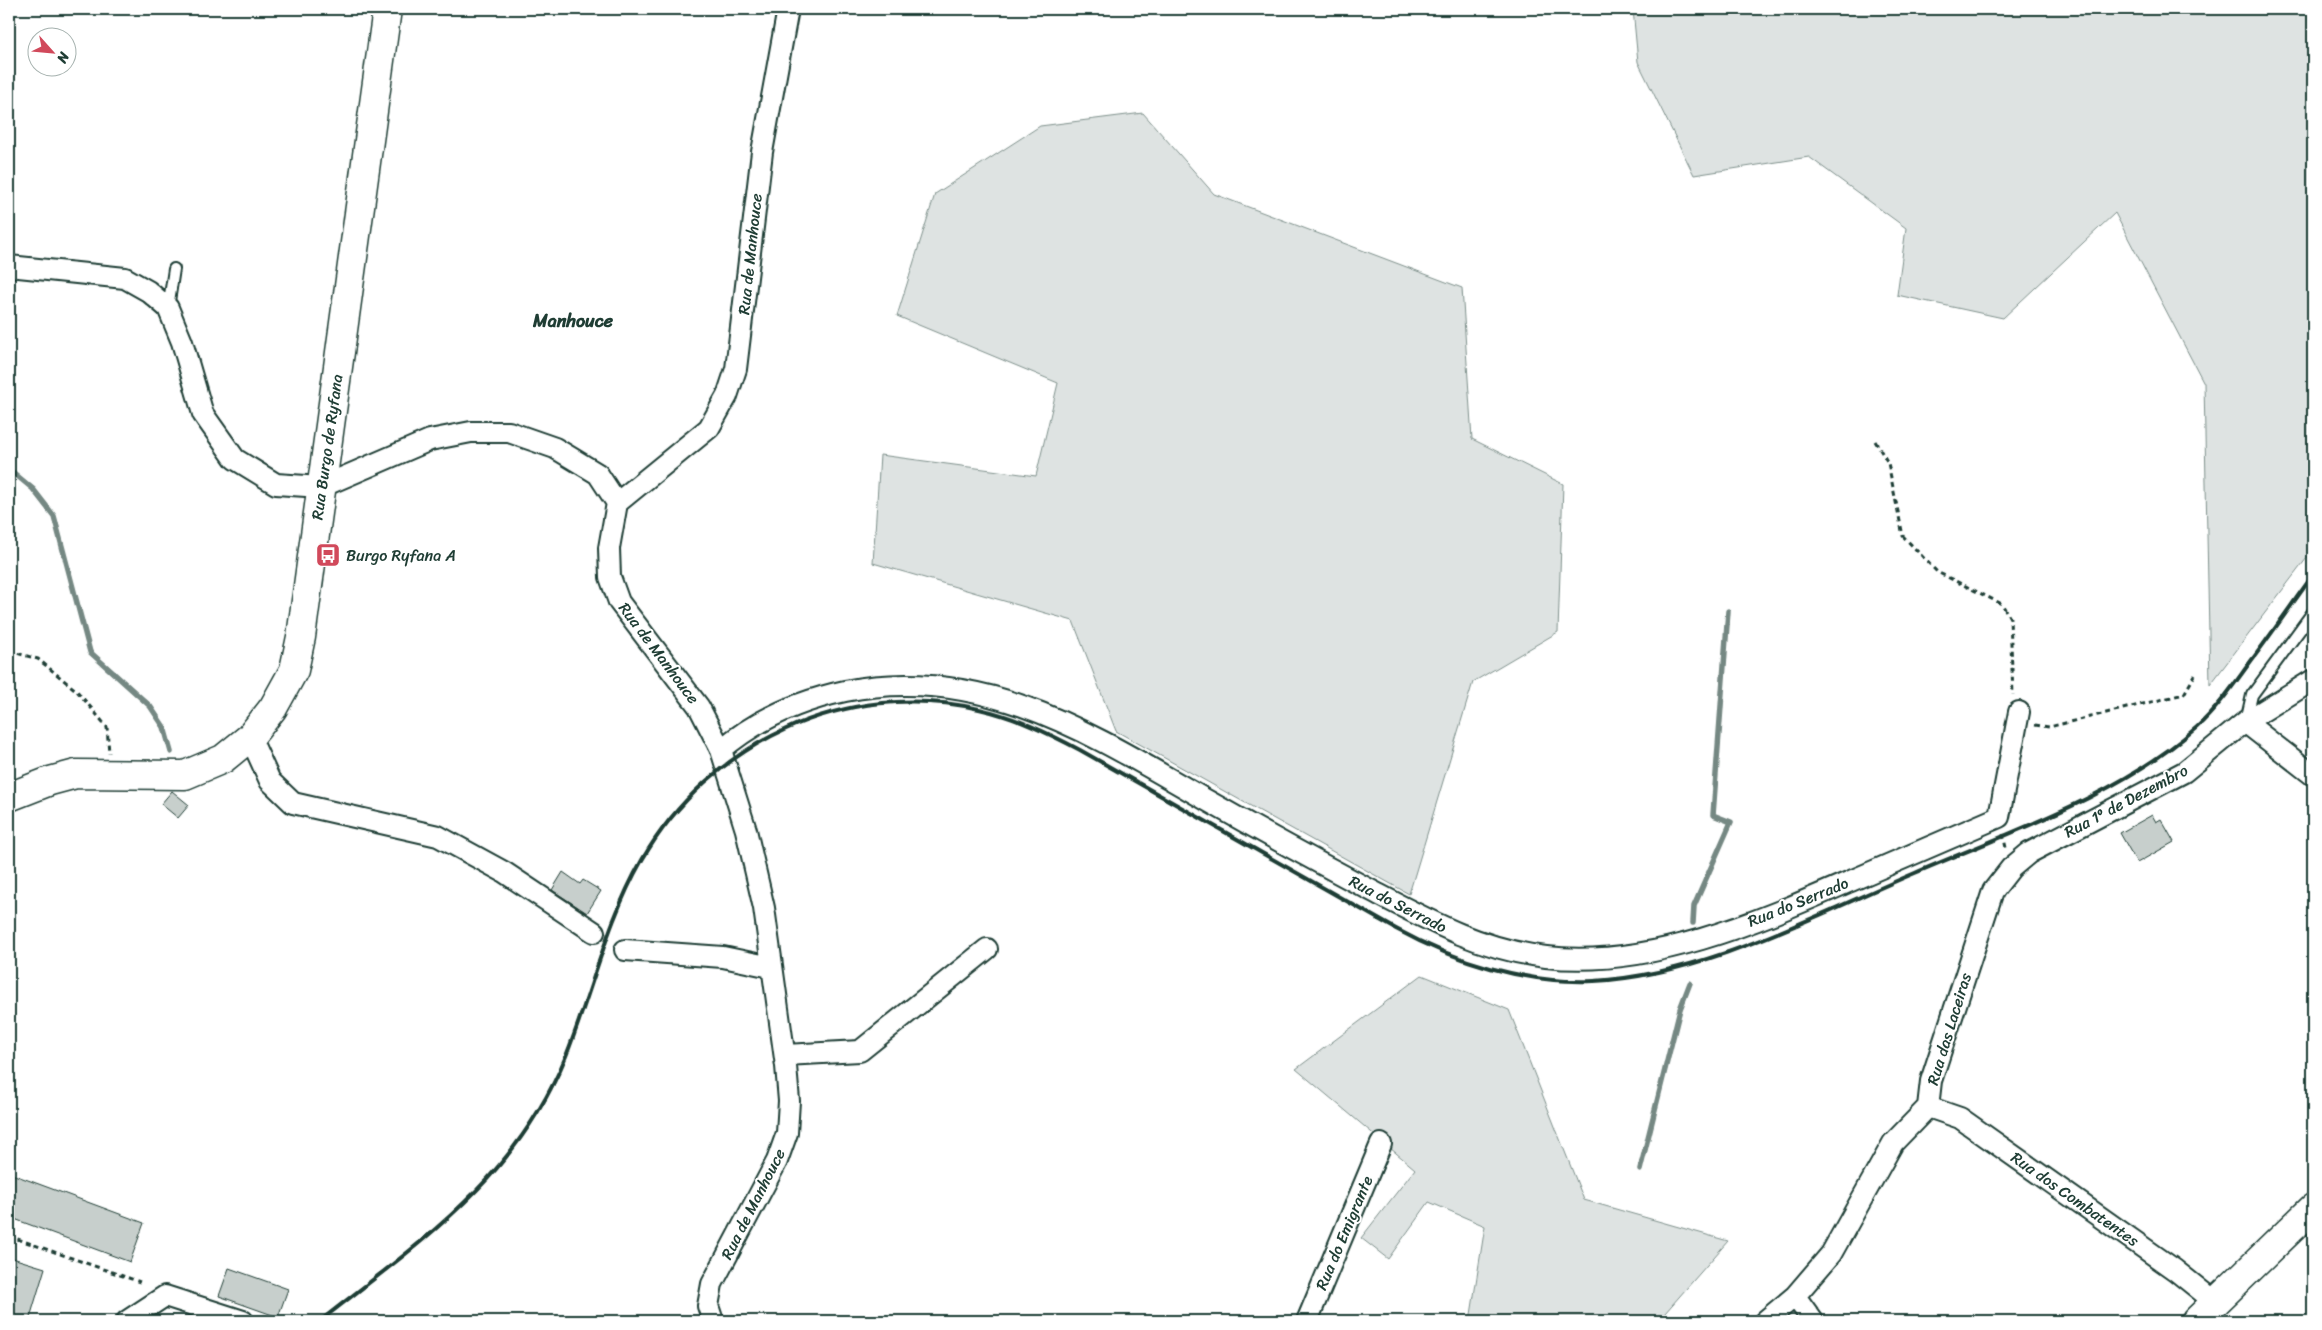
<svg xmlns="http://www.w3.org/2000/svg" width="2322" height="1330" font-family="Sriracha,sans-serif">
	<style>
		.green { fill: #dee3e2; stroke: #7e908b }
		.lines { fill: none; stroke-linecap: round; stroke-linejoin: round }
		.stream { stroke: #758883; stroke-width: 5.5 }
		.building { fill: #c7cfcc; stroke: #1f3d34 }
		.lane-casing { stroke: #1f3d34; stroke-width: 14 }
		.street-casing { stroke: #1f3d34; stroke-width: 24 }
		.secondary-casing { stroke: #1f3d34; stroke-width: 31 }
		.path { stroke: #1f3d34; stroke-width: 3; stroke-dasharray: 5 4; stroke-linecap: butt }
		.lane { stroke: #fff; stroke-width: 10 }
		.street { stroke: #fff; stroke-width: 20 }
		.secondary { stroke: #fff; stroke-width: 28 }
		.rail { stroke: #1f3d34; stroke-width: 4 }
		.labels { text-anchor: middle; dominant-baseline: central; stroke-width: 4; stroke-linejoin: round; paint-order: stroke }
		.street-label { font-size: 16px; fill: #1f3d34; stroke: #fff }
		.poi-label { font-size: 16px; fill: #1f3d34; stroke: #fff; text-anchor: start }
		.neighbourhood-label { font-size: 18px; font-weight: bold; fill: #1f3d34; stroke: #fff }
	</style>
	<rect width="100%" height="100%" fill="#fff"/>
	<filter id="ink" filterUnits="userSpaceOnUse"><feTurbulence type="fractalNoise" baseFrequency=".02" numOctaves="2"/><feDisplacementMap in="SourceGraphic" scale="10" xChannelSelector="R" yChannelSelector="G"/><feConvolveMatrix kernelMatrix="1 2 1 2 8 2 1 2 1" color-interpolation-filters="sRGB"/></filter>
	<g filter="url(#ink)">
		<path class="green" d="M1633,9H2313V550L2210,685L2204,383L2115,213L2003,318L1897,295L1906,228L1809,157L1694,175L1638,62Z
			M1143,113L1214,194L1462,288L1472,439L1563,484L1558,632L1473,682L1409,894L1116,731L1073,621L873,563L880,455L1036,476L1058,383L897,316L935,194L1040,126Z
			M1422,975L1509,1010L1584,1200L1728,1241L1658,1321H1470L1485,1226L1429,1202L1388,1259L1361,1238L1415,1169L1296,1069Z"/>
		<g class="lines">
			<path class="stream" d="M9,469L33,489L54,516L90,652L150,706L164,727L171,752
				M1693,923L1694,906L1731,822L1713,815L1728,611
				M1640,1170L1680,1009L1690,983"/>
		</g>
		<path class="building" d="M172,791L189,805L178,818L161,804Z
			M2152,815L2156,822L2161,819L2174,842L2137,863L2120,833Z
			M563,872L580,884L583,880L601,891L587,913L552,890Z
			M9,1173L144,1223L130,1262L9,1217Z
			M9,1257L45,1268L29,1321H9Z
			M229,1268L288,1289L278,1317L219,1296Z"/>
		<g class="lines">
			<defs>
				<path id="lane" d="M168,308L174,269
					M2246,721L2252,695L2313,612"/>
				<path id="street" d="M9,266L125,278L148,291L168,308L182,342L203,414L235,459L276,484L321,487L430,440L471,432H509L555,448L598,474L617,503
					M2245,722L2313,775
					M250,737L270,781L293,803L438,836L504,872L594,932
					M721,750C757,719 799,701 845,691C984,663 1093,735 1208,801C1264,833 1321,864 1378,894C1433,923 1484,950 1546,957C1651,969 1759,921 1853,880C1902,859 1950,838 1999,817L2019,712
					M625,950L723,957L771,967
					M785,1055L860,1051L987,949
					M1928,1107L1960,1118L2175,1270L2215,1302
					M1795,1296L1813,1321
					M127,1321L165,1296L243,1321
					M713,1321L708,1306L712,1284L777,1161L787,1133L789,1101L786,1066L764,908L746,830L721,750L699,707L619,602L610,577L609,548L617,503L709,428L727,396L736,369L762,152L788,9
					M1307,1321L1381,1144
					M1765,1321L1795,1296L1831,1254L1893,1143L1928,1107L1931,1081L1993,891L2011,868L2029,853L2184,772L2245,722L2313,680"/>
				<path id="secondary" d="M9,797L50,781L76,774L185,775L223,759L250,737L273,708L294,670L301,637L387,9
					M2196,1321L2313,1208"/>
			</defs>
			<use href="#lane" class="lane-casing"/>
			<use href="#street" class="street-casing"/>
			<use href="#secondary" class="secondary-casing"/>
			<path class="path" d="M1875,441L1888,463L1903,536L1937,572L2002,604L2010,618L2013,695
				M9,651L38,659L77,691L107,727L109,753
				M2035,725L2049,727L2184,694L2195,675
				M2003,834L2006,848
				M9,1236L140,1282"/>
			<use href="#lane" class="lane"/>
			<use href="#street" class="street"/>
			<use href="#secondary" class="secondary"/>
			<path class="rail" d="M320,1321C421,1241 515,1180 566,1056C592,991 607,921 642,860C710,742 846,679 979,709C1015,717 1048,733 1080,750L1396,929C1456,962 1526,984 1594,981C1706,975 1813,916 1915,873C2008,833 2121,795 2197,727C2218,708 2234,684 2251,661C2272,633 2292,604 2313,575"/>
		</g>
	</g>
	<defs>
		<symbol id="bus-square" viewBox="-11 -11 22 22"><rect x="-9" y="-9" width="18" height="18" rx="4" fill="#d1495b" stroke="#fff"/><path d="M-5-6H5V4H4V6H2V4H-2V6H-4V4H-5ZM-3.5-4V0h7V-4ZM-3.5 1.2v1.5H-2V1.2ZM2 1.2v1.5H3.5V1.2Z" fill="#fff"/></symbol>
	</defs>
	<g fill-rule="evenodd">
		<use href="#bus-square" x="314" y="541" width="28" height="28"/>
	</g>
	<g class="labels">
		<g class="street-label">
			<text transform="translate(750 254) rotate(-84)">Rua de Manhouce</text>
			<text transform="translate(327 447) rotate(-82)">Rua Burgo de Ryfana</text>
			<text transform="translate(659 653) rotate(53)">Rua de Manhouce</text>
			<text transform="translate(2126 801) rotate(-28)">Rua 1º de Dezembro</text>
			<text transform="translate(1798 902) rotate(-22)">Rua do Serrado</text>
			<text transform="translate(1398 904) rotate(27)">Rua do Serrado</text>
			<text transform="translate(1949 1029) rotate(-73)">Rua das Laceiras</text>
			<text transform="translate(2075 1199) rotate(35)">Rua dos Combatentes</text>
			<text transform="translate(753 1204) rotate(-63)">Rua de Manhouce</text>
			<text transform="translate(1344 1233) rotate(-67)">Rua do Emigrante</text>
		</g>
		<g class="poi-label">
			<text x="346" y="555">Burgo Ryfana A</text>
		</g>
		<g class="neighbourhood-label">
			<text x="573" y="321">Manhouce</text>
		</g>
	</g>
	<rect width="2322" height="1330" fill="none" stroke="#fff" stroke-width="30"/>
	<rect x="15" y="15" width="2292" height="1300" fill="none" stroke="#1f3d34" stroke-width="2" filter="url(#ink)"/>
	<g transform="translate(52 52) rotate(117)"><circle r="24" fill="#ffffff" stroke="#a5b1ae"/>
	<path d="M0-4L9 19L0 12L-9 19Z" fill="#d1495b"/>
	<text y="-8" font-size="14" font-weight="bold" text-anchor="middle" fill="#1f3d34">N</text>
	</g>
</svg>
